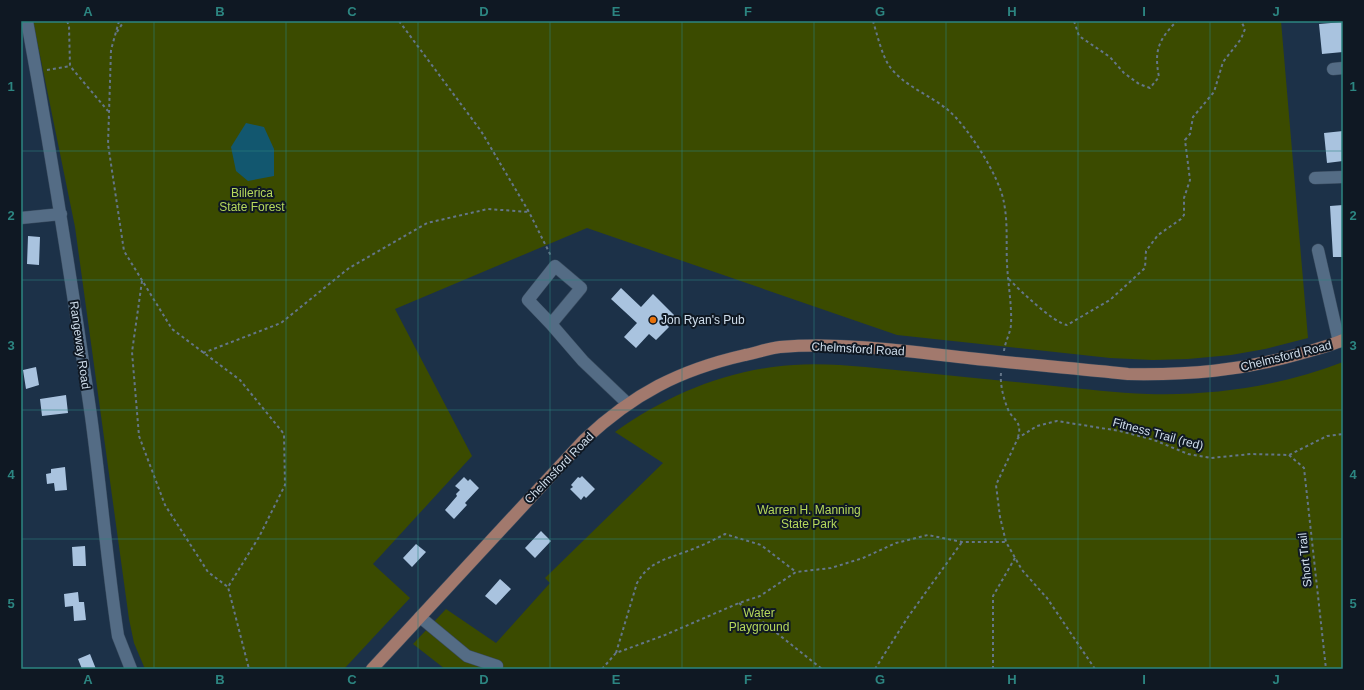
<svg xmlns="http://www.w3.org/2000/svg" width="1364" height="690" font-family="Arial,sans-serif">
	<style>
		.green { fill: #3b4b00 }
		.water { fill: #12576f }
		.building { fill: #a9c3df }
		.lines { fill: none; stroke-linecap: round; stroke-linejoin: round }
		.minor-casing { stroke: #394b5e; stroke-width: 13 }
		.major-casing { stroke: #394b5e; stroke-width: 13 }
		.path { stroke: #647689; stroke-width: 2; stroke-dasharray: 3 3; stroke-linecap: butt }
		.minor { stroke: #546c85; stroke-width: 12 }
		.major { stroke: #a2796d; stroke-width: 12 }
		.grid { fill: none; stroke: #2c8581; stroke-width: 1; stroke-opacity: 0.55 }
		.food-dot { fill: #e8710a; stroke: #0f1823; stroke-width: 1.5 }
		.labels { text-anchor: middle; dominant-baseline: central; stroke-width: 4; stroke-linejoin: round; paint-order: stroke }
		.park-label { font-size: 12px; fill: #b6d85c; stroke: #0f1823 }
		.poi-label { font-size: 12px; fill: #cfddeb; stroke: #0f1823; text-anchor: start }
		.street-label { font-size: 12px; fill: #cfddeb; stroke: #0f1823 }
		.neatline { fill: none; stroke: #2c8581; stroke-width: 1.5 }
		.grid-label { font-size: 13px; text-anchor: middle; font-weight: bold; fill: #2c8581 }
	</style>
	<rect width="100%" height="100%" fill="#1c3148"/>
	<path class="green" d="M33,21H1281L1308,338L1265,349L1231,355L1188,359L1153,360L1110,358L897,335L587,228L395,309L472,456L373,564L410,598L344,669H145L134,643L129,619L75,227Z
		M1343,362V669H445L413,644L446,609L496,643L550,583L545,578L663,463L615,432C663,398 715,375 773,367C821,360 869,368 916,372C962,377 1008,381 1054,386C1085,389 1116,393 1148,394C1214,396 1281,386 1343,362Z"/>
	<path class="water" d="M246,123L264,127L274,149V176L248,181L236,171L231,147Z"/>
	<path class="building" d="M1343,22V52L1322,54L1319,24Z
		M1343,131V161L1327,163L1324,133Z
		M1343,205V257H1333L1330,206Z
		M28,236L40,237L39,265L27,264Z
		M621,288L641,307L653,294L675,316L667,325L669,327L656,340L649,334L636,348L624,337L637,323L611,299Z
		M36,367L39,385L26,389L23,370Z
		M66,395L68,413L42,416L40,399Z
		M65,467L67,490L55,491L54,483L47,484L46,474L51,473V469Z
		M582,476L595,489L586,498L584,496L581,500L570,489L573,487L571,485L578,477L580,478Z
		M464,477L468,481L470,479L479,488L465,503L467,505L454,519L445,510L457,496L456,494L460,490L455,486Z
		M541,531L551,541L535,558L525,548Z
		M416,544L426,552L412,567L403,558Z
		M85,546L86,566H73L72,547Z
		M500,579L511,589L496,605L485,596Z
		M78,592L79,602H84L86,620L74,621L73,606L65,607L64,594Z
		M90,654L96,669H82L78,659Z"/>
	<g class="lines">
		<defs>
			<path id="minor" d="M27,21C51,152 72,284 91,416C101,489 107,563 118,636L131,669
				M1333,69L1343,68
				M1315,178L1343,177
				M21,218L61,214
				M1318,250L1339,342
				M551,324L581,288L555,266L528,300L551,324L583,361L627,403
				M420,617L467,656L497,666"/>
			<path id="major" d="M372,669L584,440C633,394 679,370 745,355C756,353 769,348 780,347C843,342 906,351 968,358C1021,364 1074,368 1128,374C1189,375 1240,371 1299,354C1314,350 1329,346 1343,340"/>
		</defs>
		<use href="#minor" class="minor-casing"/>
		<use href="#major" class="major-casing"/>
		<path class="path" d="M67,21L69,26L70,66L108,111
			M119,21L111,50L108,144L124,251L172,329L240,380L284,434L285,485L259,537L228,587L249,669
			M399,21L481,131L529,212L551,256
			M873,21C877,34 882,56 890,67C904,86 930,95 948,110C968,127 1000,177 1004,203C1008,223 1006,243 1007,264C1008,284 1012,305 1011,325C1010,334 1005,342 1004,351
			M1074,21L1079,36L1110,57L1124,73L1139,84L1150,88L1159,77C1154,51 1158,40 1177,21
			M117,32L124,21
			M47,70L70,66
			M1009,279C1019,290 1054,323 1067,325L1110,300L1145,268L1146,251L1158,235L1181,219L1184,215V198L1190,180L1185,140L1190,134L1193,117L1214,92L1223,62L1241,39L1245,29L1241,21
			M142,281L132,352L139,436L165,505L208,572L228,587
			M203,353L281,323L349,268L427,223L488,209L529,212
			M1001,373C1000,384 1003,396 1007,407C1012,421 1023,420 1018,437
			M1289,455L1304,468L1326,669
			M739,603L822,669
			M616,653L637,583C649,562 664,560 685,552C699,547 712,541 725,534L761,545L796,572
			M602,669L616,653L665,635L739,603L760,596L796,572L831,568L863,558L896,543L928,535L962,542H1006
			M875,669L908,617L962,542
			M993,669V596L1015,558
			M1095,669L1047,598L1022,570L1006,542L1000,517L996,485L1018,438L1037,426L1057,421L1120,431L1154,440L1188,454L1211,458L1251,454L1289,455L1327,436L1343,434"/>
		<use href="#minor" class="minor"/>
		<use href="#major" class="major"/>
	</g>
	<path class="grid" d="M154,21V669M286,21V669M418,21V669M550,21V669M682,21V669M814,21V669M946,21V669M1078,21V669M1210,21V669M21,151H1343M21,280H1343M21,410H1343M21,539H1343"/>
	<circle class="food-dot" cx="653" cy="320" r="4"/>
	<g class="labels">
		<g class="park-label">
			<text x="252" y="193">Billerica<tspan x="252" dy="14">State Forest</tspan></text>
			<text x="809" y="510">Warren H. Manning<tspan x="809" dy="14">State Park</tspan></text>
			<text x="759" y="613">Water<tspan x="759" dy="14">Playground</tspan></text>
		</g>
		<g class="poi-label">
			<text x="661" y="320">Jon Ryan's Pub</text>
		</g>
		<g class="street-label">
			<text transform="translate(80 345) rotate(82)">Rangeway Road</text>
			<text transform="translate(858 349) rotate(3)">Chelmsford Road</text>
			<text transform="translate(1286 356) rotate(-14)">Chelmsford Road</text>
			<text transform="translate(1158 434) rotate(15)">Fitness Trail (red)</text>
			<text transform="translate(559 468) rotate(-46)">Chelmsford Road</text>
			<text transform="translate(1305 560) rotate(-96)">Short Trail</text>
		</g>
	</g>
	<rect width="1364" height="690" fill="none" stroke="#0f1823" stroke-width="44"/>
	<rect x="22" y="22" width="1320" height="646" class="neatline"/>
	<g class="grid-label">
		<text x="88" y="16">A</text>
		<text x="220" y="16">B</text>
		<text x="352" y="16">C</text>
		<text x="484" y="16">D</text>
		<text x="616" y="16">E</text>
		<text x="748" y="16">F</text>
		<text x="880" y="16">G</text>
		<text x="1012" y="16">H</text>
		<text x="1144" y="16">I</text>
		<text x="1276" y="16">J</text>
		<text x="11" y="91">1</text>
		<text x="1353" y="91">1</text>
		<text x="11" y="220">2</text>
		<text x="1353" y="220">2</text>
		<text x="11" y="350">3</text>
		<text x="1353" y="350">3</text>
		<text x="11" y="479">4</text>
		<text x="1353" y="479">4</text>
		<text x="11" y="608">5</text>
		<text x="1353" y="608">5</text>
		<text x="88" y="684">A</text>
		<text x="220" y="684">B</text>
		<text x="352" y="684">C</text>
		<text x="484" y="684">D</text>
		<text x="616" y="684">E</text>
		<text x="748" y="684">F</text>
		<text x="880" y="684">G</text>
		<text x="1012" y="684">H</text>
		<text x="1144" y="684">I</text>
		<text x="1276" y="684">J</text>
	</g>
</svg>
